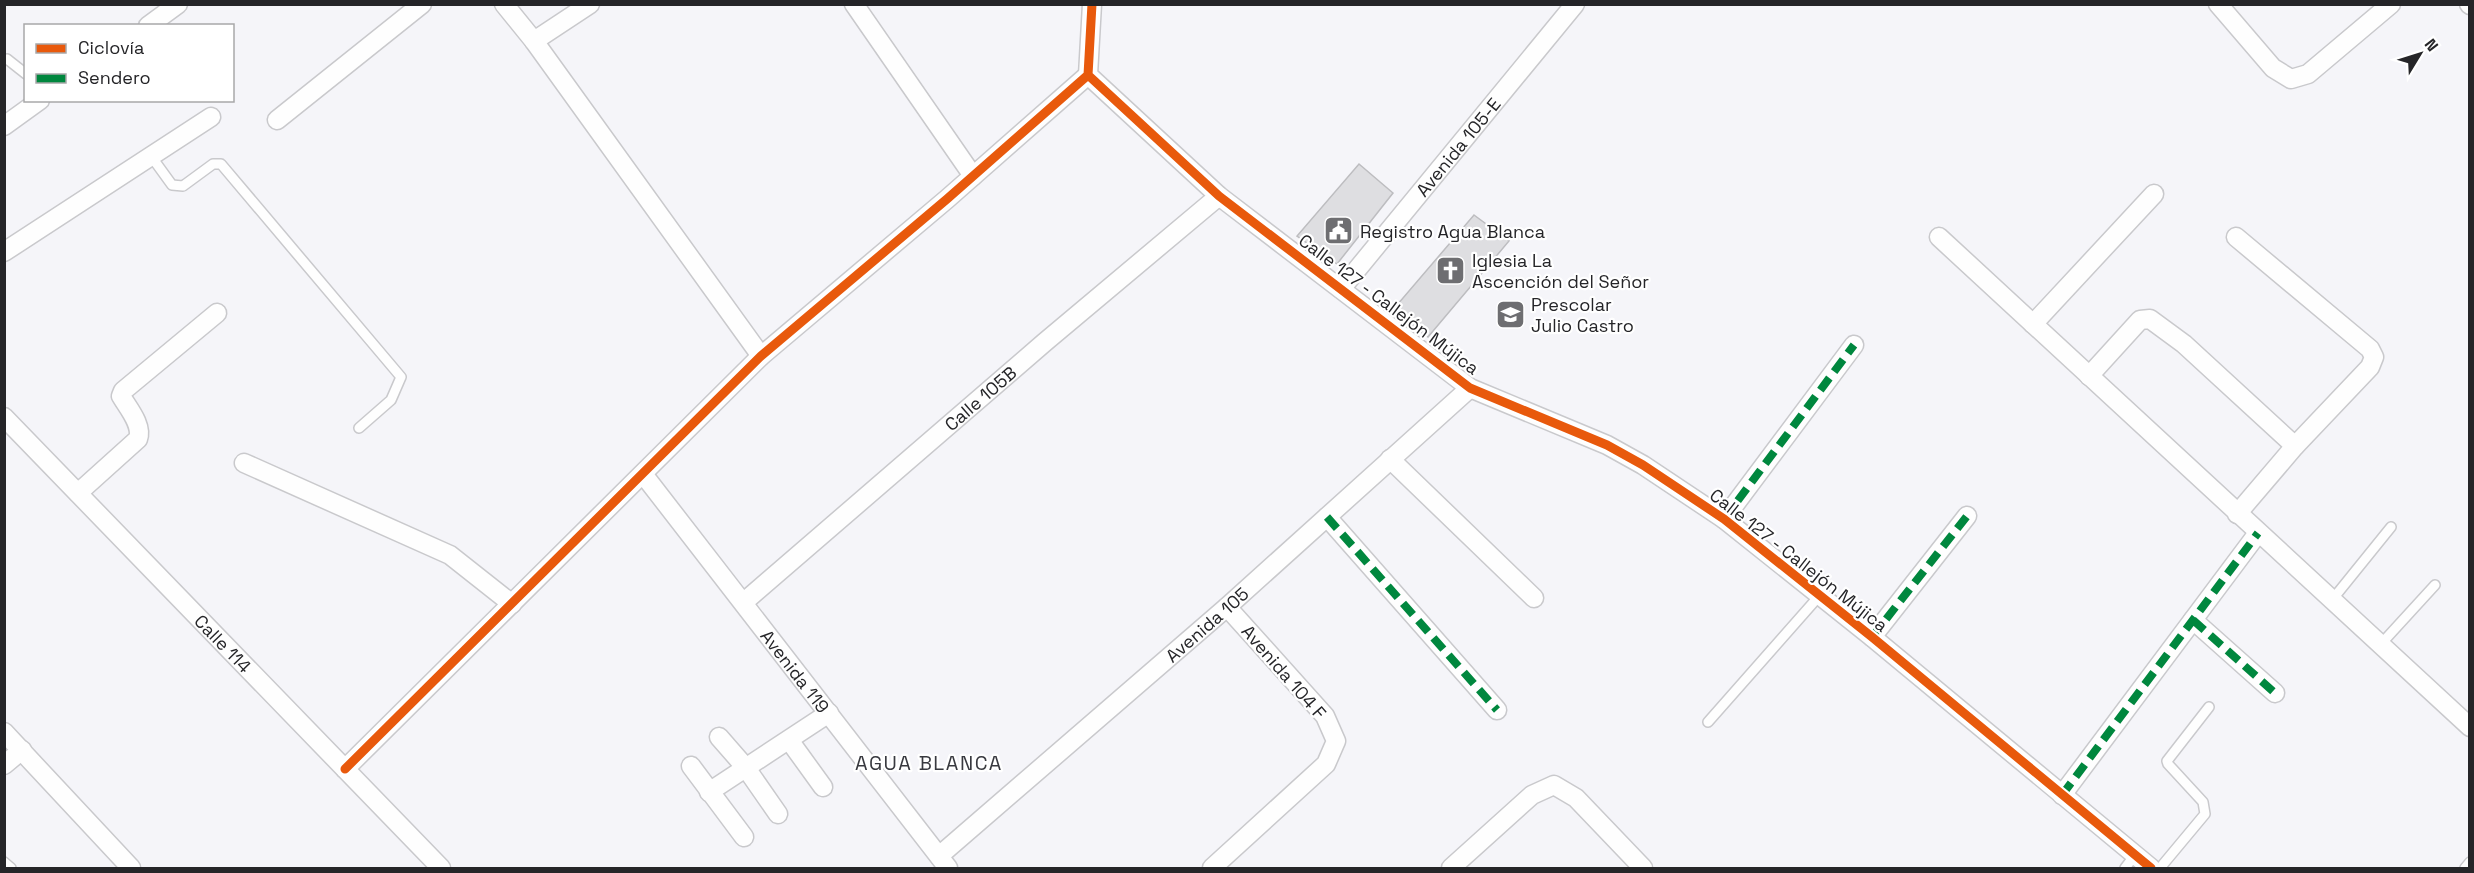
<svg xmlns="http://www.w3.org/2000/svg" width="2474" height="873" font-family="'Space Grotesk',sans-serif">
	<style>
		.building { fill: #dedee1; stroke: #bdbdc0; stroke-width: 1.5 }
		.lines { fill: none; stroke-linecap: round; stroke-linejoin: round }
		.service-casing { stroke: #c9c9cc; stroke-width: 12 }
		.minor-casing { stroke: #c9c9cc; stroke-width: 21 }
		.service { stroke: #fefefe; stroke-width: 9 }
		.minor { stroke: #fefefe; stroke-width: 18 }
		.quiet { stroke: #00873e; stroke-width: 8; stroke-dasharray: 15 8; stroke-linecap: butt }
		.cycleway-casing { stroke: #fff; stroke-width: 13 }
		.cycleway { stroke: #e8590c; stroke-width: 9 }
		.labels { text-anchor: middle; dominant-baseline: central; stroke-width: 4.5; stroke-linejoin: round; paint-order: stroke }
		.street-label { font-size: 18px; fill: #252528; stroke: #fff }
		.poi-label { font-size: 18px; fill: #252528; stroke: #fff; text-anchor: start }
		.neighbourhood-label { font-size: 20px; letter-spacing: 1.5px; fill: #38393f; stroke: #fff }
	</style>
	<rect width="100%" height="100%" fill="#f5f5f9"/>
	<path class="building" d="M1359,164L1393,193L1337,264L1297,236Z
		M1474,215L1509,241L1428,337L1391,312Z"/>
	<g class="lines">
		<defs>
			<path id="service" d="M4,60L7,59L26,74
				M151,156L172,185L183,186L213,164H221L401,377L391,400L359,428
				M2332,600L2391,527
				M2381,644L2435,585
				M1708,722L1820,595
				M4,862L11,868
				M2125,868L2135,855
				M2160,868L2205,814L2203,802L2168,764L2167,761L2209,707
				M2465,868L2470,862"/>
			<g id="minor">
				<path d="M504,4L534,41"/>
				<path d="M590,4L534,41L761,356"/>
				<path d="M854,4L973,176"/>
				<path d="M1092,4L1088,75L1219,196L1470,388L1607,445L1643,465L1724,519L1872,637L2151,868"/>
				<path d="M2218,4L2273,68L2291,79L2308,74L2391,4"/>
				<path d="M2469,4L2470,5"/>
				<path d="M148,26L178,4"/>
				<path d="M277,120L422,4"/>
				<path d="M4,126L40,100"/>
				<path d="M1939,237L2470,727"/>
				<path d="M2236,237L2370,349L2374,357L2370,367L2295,446L2237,514"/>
				<path d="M4,252L211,117"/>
				<path id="s1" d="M1341,289L1575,4"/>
				<path d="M2033,324L2154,194"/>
				<path d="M2089,376L2140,320L2150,319L2184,344L2295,446"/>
				<path id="s2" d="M4,417L441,868"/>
				<path d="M1390,459L1534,598"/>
				<path d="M244,463L450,555L512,604"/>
				<path id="s3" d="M643,474L948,868"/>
				<path d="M78,493L138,439C143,425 128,408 121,396L123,391L217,313"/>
				<path d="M1327,517L1497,710"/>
				<path d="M1724,519L1854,345"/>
				<path id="s4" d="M744,602L1045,342L1219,196"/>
				<path d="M2193,620L2275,693"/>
				<path d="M1872,637L1967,516"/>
				<path d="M4,732L131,868"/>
				<path d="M719,737L746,768L778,814"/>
				<path d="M789,740L823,787"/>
				<path d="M4,765L22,750"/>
				<path d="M691,766L744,837"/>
				<path d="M345,769L761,356L947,199L1088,75"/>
				<path d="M709,792L829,713"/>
				<path d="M2062,795L2258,533"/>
				<path id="s5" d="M939,856L1227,607L1470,388"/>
				<path d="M1212,868L1326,764L1336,741L1325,716L1227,607"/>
				<path d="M1451,868L1532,795L1554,785L1576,798L1643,868"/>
			</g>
		</defs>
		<use href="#service" class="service-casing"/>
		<use href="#minor" class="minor-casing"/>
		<use href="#service" class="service"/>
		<use href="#minor" class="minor"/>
		<path class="quiet" d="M1327,517L1497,710
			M1724,519L1854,345
			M2193,620L2275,693
			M1872,637L1967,516
			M2062,795L2258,533"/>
		<defs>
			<path id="cycleway" d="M1092,4L1088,75L1219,196L1470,388L1607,445L1643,465L1724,519L1872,637L2151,868
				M345,769L761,356L947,199L1088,75"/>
		</defs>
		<use href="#cycleway" class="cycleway-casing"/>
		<use href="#cycleway" class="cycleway"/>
	</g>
	<defs>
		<symbol id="civic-square" viewBox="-11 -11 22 22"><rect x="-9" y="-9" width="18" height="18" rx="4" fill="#6e6e71" stroke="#fff"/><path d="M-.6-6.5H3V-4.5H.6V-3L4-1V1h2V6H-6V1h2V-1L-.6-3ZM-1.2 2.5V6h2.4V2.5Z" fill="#fff"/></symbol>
		<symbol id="church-square" viewBox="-11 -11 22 22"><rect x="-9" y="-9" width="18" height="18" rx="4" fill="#6e6e71" stroke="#fff"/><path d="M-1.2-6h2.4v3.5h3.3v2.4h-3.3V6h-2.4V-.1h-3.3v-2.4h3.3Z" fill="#fff"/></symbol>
		<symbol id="school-square" viewBox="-11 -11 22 22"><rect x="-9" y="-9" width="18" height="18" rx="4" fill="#6e6e71" stroke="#fff"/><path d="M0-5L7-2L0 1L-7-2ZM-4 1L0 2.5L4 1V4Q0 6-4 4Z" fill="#fff"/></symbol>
	</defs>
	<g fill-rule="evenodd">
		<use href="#civic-square" x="1322" y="214" width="33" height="33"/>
		<use href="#church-square" x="1434" y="254" width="33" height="33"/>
		<use href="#school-square" x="1494" y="298" width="33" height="33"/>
	</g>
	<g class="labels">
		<g class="street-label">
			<text stroke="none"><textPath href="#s1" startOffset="184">Avenida 105-E</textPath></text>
			<text transform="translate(1389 304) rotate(37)">Calle 127 - Callejón Mújica</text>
			<text stroke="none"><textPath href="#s4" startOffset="312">Calle 105B</textPath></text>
			<text transform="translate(1799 560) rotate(38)">Calle 127 - Callejón Mújica</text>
			<text stroke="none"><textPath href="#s5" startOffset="354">Avenida 105</textPath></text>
			<text stroke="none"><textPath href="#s2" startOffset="315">Calle 114</textPath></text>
			<text stroke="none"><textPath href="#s3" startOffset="249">Avenida 119</textPath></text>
			<text transform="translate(1284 672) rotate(49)">Avenida 104 F</text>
		</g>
		<g class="poi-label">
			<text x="1360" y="231">Registro Agua Blanca</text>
			<text x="1472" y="260">Iglesia La<tspan x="1472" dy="21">Ascención del Señor</tspan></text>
			<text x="1531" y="304">Prescolar<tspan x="1531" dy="21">Julio Castro</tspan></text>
		</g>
		<g class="neighbourhood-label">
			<text x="929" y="763">AGUA BLANCA</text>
		</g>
	</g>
	<rect width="2474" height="873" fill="none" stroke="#252528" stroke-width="12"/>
	<rect x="24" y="24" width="210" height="78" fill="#ffffff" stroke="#a8a8a9" stroke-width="1.5"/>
	<rect x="36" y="44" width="30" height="9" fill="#e8590c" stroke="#a8a8a9" stroke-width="1.5"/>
	<text x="78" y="54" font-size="18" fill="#252528">Ciclovía</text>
	<rect x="36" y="74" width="30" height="9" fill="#00873e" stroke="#a8a8a9" stroke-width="1.5"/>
	<text x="78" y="84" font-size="18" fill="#252528">Sendero</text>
	<g transform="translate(2420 54) rotate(52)" stroke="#ffffff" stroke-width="4.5" paint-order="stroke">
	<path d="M0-4.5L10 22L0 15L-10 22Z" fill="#252528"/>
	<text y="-9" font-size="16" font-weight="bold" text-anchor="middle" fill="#252528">N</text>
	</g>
</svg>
